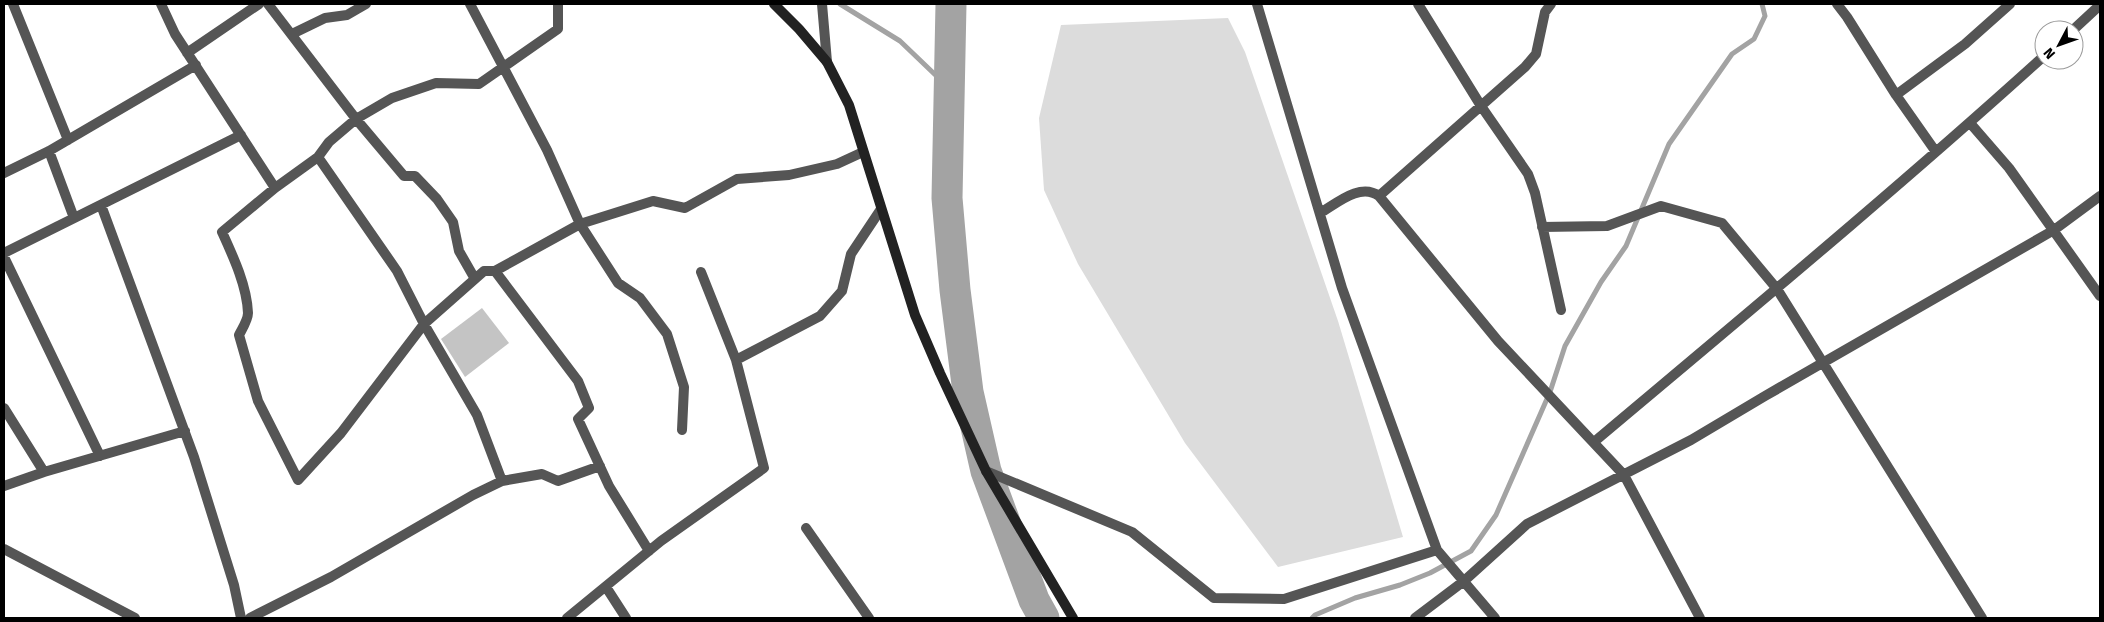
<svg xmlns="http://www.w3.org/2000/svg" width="2104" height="622" font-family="'Fira Sans',sans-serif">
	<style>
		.green { fill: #dcdcdc }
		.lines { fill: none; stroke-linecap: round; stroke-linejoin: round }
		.stream { stroke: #a3a3a3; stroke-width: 5 }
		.river { stroke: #a3a3a3; stroke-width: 31 }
		.building { fill: #c4c4c4 }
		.minor { stroke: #555; stroke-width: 10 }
		.tertiary { stroke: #555; stroke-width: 10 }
		.secondary { stroke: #222; stroke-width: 10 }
	</style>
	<rect width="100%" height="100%" fill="#fff"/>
	<path class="green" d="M1228,18L1245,52L1338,321L1403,537L1278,567L1185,443L1078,264L1044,190L1039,118L1061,25Z"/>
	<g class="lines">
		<path class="stream" d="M840,4L900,41L948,87
			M1312,618L1315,615L1355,598L1400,585L1430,573L1471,551L1496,515L1550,392L1565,346L1601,282L1626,246L1669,144L1732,54L1754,39L1765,16L1762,4"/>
		<path class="river" d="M951,4L947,198L955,290L968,392L986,471L1034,600L1044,618"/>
	</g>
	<path class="building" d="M482,308L509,343L465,377L441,339Z"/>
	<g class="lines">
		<path class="minor" d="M13,4L68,140
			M161,4L175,34L275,188L318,157L397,271L424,324L477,415L502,481
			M268,4L356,119L404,176H415L437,199L453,222L459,251L475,279
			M470,4L547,150L580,224L618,283L640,298L667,334L684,387L682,430
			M822,4L827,62
			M1257,4L1342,288L1437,550L1495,618
			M1418,4L1481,106L1528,174L1535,193L1561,310
			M1837,4L1847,17L1896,95L1936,152
			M2073,30L2100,5
			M292,34L325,18L347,15L366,4
			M187,53L259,4
			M1896,95L1965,44L2010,4
			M1970,123L2009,168L2100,296
			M49,151L74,218
			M318,157L329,142L356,119L392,98L436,83L479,84L558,29V4
			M4,173L49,151L196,65
			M275,188L222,232C233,256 247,286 248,313C248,320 242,329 239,335L258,401L298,480L341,433L424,324L484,271H495L580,224L653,201L685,208L737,179L789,175L837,164L863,152
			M1379,196L1525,67L1536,54L1545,12L1551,4
			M101,205L194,457L234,585L241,618
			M1320,213C1336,204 1360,182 1379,196L1498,341L1624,475L1700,618
			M1542,227L1607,226L1661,206L1722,223L1777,289L1982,618
			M4,253L241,135
			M4,257L100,456
			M495,271L578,381L589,408L578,419L609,486L649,551
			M701,272L736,360
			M4,408L44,472
			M1594,442C1745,315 1897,189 2044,56
			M986,471L1132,532L1214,598L1284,599L1437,550
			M4,486L44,472L185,431
			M806,528L869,618
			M606,587L626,618
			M250,618L331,577L473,495L502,481L542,474L558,481L600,466
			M567,618L661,541L764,468L736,360L820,316L842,291L851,254L881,209
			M1415,618L1464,581L1527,524L1691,440L1765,396L2054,230L2100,196"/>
		<path class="tertiary" d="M4,549L135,618"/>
		<path class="secondary" d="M774,4L799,29L827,62L849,105L915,315L940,373L986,471L1073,618"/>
	</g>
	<rect width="2104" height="622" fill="none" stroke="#000000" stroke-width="10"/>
	<g transform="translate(2059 45) rotate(229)"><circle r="24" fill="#ffffff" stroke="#999999"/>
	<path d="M0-4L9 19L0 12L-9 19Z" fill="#000000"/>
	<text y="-8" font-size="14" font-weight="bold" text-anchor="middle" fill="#000000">N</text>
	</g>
</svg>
